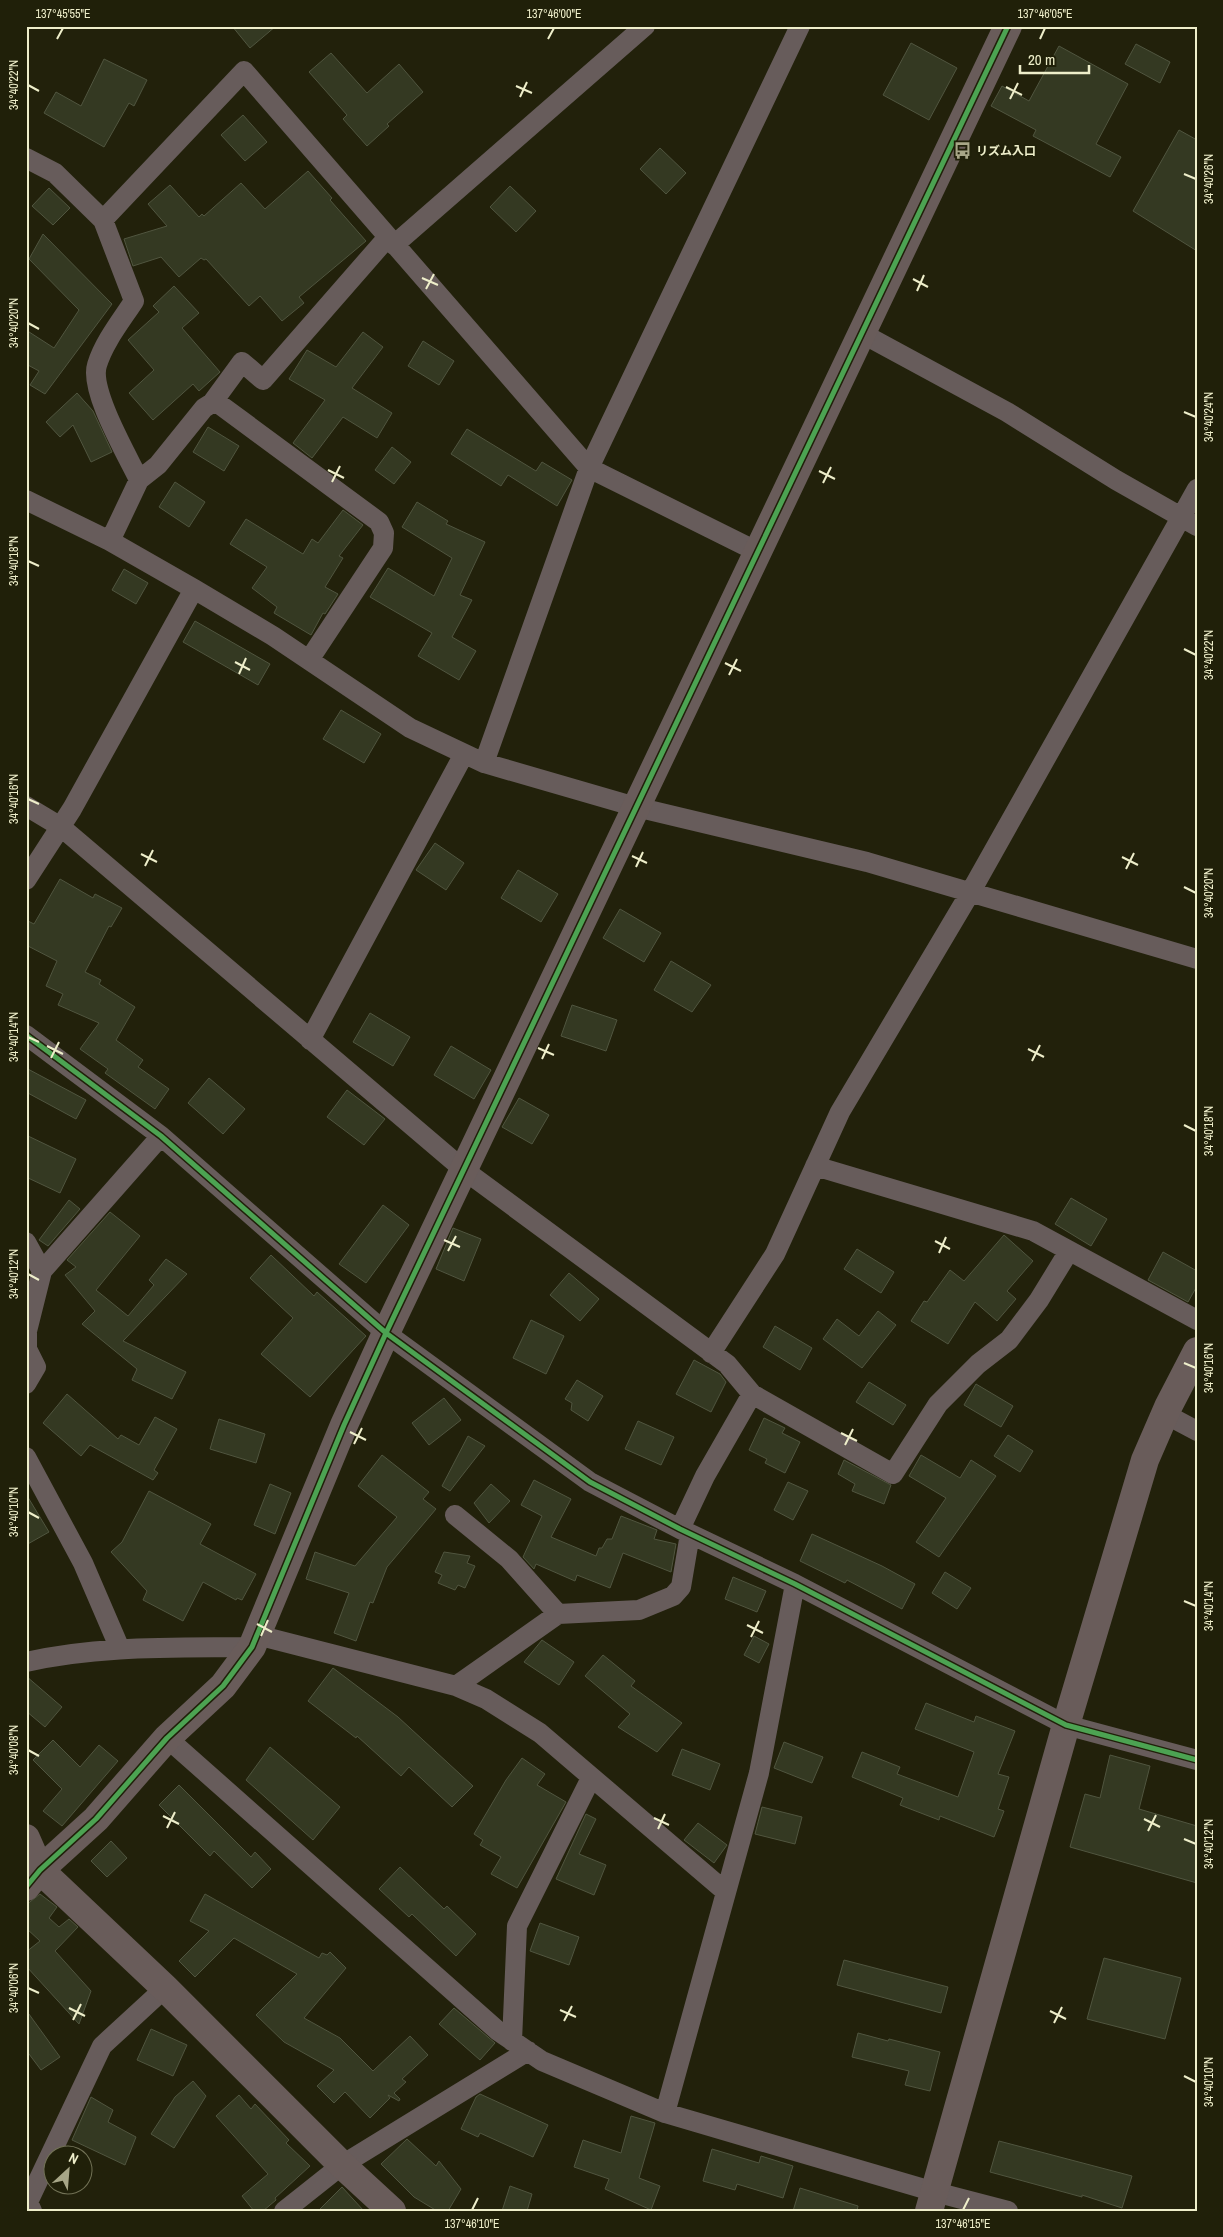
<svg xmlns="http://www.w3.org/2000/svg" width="1223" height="2237" font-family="'Archivo Narrow','Noto Sans JP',sans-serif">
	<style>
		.building { fill: #343922; stroke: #50553f }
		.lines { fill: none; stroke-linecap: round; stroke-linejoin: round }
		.street { stroke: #675c5b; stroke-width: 20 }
		.secondary { stroke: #695c5a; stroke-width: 28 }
		.cycleway-casing { stroke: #202009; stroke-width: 8 }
		.cycleway { stroke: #4ca352; stroke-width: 5 }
		.ticks { fill: none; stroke: #eeeeca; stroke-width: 2 }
		.labels { text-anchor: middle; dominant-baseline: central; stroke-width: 4; stroke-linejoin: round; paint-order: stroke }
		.poi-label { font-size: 12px; font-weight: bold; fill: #eeeeca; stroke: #202009; text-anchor: start }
		.neatline { fill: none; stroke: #eeeeca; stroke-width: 2 }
		.ticks-label { font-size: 12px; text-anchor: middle; fill: #eeeeca }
	</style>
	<rect width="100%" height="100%" fill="#22210b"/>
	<path class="building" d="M232,26H276L250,48Z
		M911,43L957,68L929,120L883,95Z
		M1136,44L1170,62L1160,83L1125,64Z
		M1059,46L1128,84L1096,144L1121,157L1110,177L1033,136L1036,130L991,106L1002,86L1029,101Z
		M331,53L367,93L399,64L423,92L387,124L389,126L367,146L343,119L347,115L309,72Z
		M104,59L147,80L134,106L129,103L104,147L44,113L56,92L81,106Z
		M243,115L267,142L245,161L221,135Z
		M1179,130L1197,140V251L1133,211Z
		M660,148L686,173L666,194L640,169Z
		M308,171L332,198L330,200L366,241L299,297L304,303L282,321L260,296L249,306L206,259L204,260L201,258L179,277L161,257L133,266L124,239L167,226L148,204L170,185L199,217L202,214L204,216L241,183L265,209Z
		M510,186L536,211L516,232L490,207Z
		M49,188L70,208L53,225L32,206Z
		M43,234L112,304L45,394L30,385L39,371L26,364V330L54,348L79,310L29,259Z
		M174,286L199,313L182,328L220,372L199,391L193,384L153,420L129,393L154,370L128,340L159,312L153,306Z
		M363,332L383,347L352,388L392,413L377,438L343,417L312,458L293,443L325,400L289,379L307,350L336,367Z
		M423,341L454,361L439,385L408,366Z
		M77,393L93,411L112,452L91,462L73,425L60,437L46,422Z
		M208,427L239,446L224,471L193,452Z
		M467,429L536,471L542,462L572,480L557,506L508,475L501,486L451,454Z
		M392,447L411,462L394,484L375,470Z
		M175,482L205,502L189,527L159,507Z
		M417,502L448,521L446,524L485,542L460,595L472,600L452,637L476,651L459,680L418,656L432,633L370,597L388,568L434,596L452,558L402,527Z
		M343,510L363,525L339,556L343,558L325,587L338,594L325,614L323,613L311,635L274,613L277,607L252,588L267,567L230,544L246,519L303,554L312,539L318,543Z
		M124,569L148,583L136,604L112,590Z
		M195,621L270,664L258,685L183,642Z
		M341,710L381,734L364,763L323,739Z
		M435,843L464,863L446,890L416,870Z
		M518,870L558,894L541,922L501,898Z
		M60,879L93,898L95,894L122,908L111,927L109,926L85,972L101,980L99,984L135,1007L116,1040L143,1060L138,1067L169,1089L155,1109L105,1073L108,1069L80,1049L99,1023L58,1005L63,994L46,986L57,961L26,945V920L34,924Z
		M620,909L661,933L644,962L603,938Z
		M671,961L711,985L692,1012L654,990Z
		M572,1005L617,1020L606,1051L561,1036Z
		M370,1013L410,1037L393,1066L353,1042Z
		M451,1046L491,1070L474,1099L434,1075Z
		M26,1068L86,1100L76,1119L26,1092Z
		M209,1078L245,1109L223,1134L188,1103Z
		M347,1090L385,1119L364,1145L327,1117Z
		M519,1098L549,1115L532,1144L502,1127Z
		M26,1135L76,1159L60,1193L26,1177Z
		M1071,1198L1107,1219L1091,1246L1055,1224Z
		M69,1200L80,1209L48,1246L39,1240Z
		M383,1205L409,1225L366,1283L339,1264Z
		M110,1212L140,1236L96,1290L128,1316L154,1285L149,1280L166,1259L187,1274L123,1341L186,1372L172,1399L132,1380L137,1369L82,1324L95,1311L65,1275L76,1267L67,1260Z
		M453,1228L481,1239L464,1281L436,1269Z
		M1004,1235L1033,1261L1007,1291L1016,1299L997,1321L975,1302L948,1344L911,1321L924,1301L927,1302L950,1270L964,1281Z
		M857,1249L894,1272L881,1293L844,1269Z
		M1163,1252L1197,1271V1286L1188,1302L1148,1280Z
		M271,1255L314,1296L317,1292L366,1336L310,1397L261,1354L293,1318L250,1278Z
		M569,1273L599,1299L580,1321L550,1295Z
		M878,1311L896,1325L862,1368L823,1339L837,1319L859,1336Z
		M531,1320L564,1336L546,1374L513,1358Z
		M775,1326L812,1348L800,1370L763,1347Z
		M694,1360L720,1374L726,1382L711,1412L676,1394Z
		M577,1380L603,1396L588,1421L571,1410L572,1403L565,1399Z
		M869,1382L906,1405L893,1425L856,1402Z
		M976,1384L1013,1406L1001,1427L964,1405Z
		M67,1394L118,1439L121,1435L139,1445L155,1417L177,1429L154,1470L158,1473L153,1480L90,1445L81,1456L43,1423Z
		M444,1398L461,1420L429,1445L412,1423Z
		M764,1418L785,1428L782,1433L800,1442L785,1473L765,1463L767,1459L749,1450Z
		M219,1419L265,1434L256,1463L210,1449Z
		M638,1421L674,1437L661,1465L625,1449Z
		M1008,1435L1033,1451L1020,1472L994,1456Z
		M468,1436L485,1446L450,1491L442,1486Z
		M382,1455L429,1492L423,1499L436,1509L387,1567L373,1603L370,1602L356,1641L334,1633L349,1593L306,1579L315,1552L355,1566L397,1517L358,1486Z
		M921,1455L960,1478L971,1460L996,1476L939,1557L916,1542L946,1498L909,1476Z
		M844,1460L891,1485L884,1504L852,1491L855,1484L838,1474Z
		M534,1480L571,1499L551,1537L596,1556L599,1548H602L607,1539H612L621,1516L657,1530L654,1539L676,1544L671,1572L623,1553L610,1588L577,1575L575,1581L536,1564L534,1569L523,1557L542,1516L521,1505Z
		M788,1482L808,1491L793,1520L774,1510Z
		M270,1484L291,1493L275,1534L254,1525Z
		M491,1484L510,1501L489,1523L474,1503Z
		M149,1491L211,1524L200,1544L256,1574L242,1600L237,1598L236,1600L203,1582L183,1621L143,1600L147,1591L111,1552L122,1542Z
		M26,1494L49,1532L26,1545Z
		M812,1534L882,1566L915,1584L902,1609L847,1580L845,1583L800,1561Z
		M444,1552L470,1556L467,1563L475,1566L465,1588L458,1585L455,1590L438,1583L442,1575L435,1572Z
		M945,1572L971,1588L957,1609L932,1593Z
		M733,1577L766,1591L757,1612L725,1599Z
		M754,1636L769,1644L759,1663L744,1655Z
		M542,1640L574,1662L559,1685L524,1662Z
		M603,1655L635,1681L631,1686L682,1723L657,1752L618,1727L630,1714L585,1676Z
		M333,1668L398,1717L473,1786L452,1807L409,1767L401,1776L357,1736L356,1738L308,1701Z
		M26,1676L62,1707L45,1727L26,1711Z
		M926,1703L974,1722L976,1716L1015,1731L998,1774L1009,1777L998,1809L1004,1811L994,1837L940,1816L939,1820L900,1805L903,1798L852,1777L862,1752L900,1767L897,1774L958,1797L974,1752L915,1729Z
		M53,1740L80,1767L99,1745L118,1761L62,1826L43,1811L62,1789L33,1760Z
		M784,1742L823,1757L812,1783L774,1768Z
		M270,1747L340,1807L313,1840L246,1780Z
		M682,1749L720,1764L710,1790L672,1775Z
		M1110,1755L1150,1766L1139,1809L1197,1826V1883L1070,1847L1085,1794L1100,1798Z
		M522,1758L545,1774L537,1785L566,1802L517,1888L491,1874L501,1857L480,1845L483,1840L474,1834L506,1780Z
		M179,1785L251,1857L255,1852L271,1869L252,1888L214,1851L210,1856L159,1805Z
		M762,1807L802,1817L795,1844L755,1834Z
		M586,1814L596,1819L579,1854L606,1865L594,1895L556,1879Z
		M698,1823L727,1845L714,1863L684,1840Z
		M111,1841L127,1858L107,1877L91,1861Z
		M400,1867L444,1909L447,1906L476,1934L456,1956L412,1914L409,1917L379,1889Z
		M40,1894L57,1907L49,1918L59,1927L69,1919L78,1927L55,1951L91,1991L79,2024L26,1966V1952L40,1941L26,1928V1905Z
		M205,1894L319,1958L322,1953L327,1955L330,1952L346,1968L304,2018L340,2038L373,2071L410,2036L428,2055L402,2079L406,2082L394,2093L400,2099L399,2101L388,2095L390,2098L370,2118L345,2092L334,2103L317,2086L334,2070L284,2042L256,2015L297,1974L234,1938L195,1977L179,1961L209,1931L190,1921Z
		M540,1923L579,1937L569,1965L530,1951Z
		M1104,1958L1181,1978L1165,2039L1087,2019Z
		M844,1960L948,1987L941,2013L837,1985Z
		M454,2008L495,2043L480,2060L439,2024Z
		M26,2010L60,2057L41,2070L26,2050Z
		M151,2029L187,2045L173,2076L137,2060Z
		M858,2033L888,2041L889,2039L940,2052L930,2091L905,2085L909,2071L852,2057Z
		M193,2081L206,2096L174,2148L151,2134L175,2097Z
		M480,2094L548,2125L533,2157L480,2133L478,2137L461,2129L476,2097Z
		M239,2095L251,2109L255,2104L289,2140L286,2143L310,2166L275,2198L276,2200L263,2211H254L242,2196L268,2174L216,2116Z
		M91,2097L113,2110L108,2122L136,2137L125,2165L72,2140Z
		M631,2116L655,2123L639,2178L660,2186L651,2210L605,2189L609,2179L574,2167L583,2140L621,2153Z
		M407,2139L436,2166L439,2161L461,2189L448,2211H437L414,2197L381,2164Z
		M999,2141L1132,2176L1122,2208L1082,2195V2197L990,2172Z
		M712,2149L759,2163L761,2156L793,2166L783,2198L737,2184L735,2190L703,2181Z
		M510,2186L532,2194L527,2211H502Z
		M342,2187L364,2211H318Z
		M800,2188L858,2206L857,2211H793Z"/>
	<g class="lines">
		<path class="street" d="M26,158L55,173L103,220
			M394,245L645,26
			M863,334L1007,412L1116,480L1197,526
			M212,403L242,362L263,380L387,238
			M139,480L158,465L204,408L212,403L219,404L379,522L384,533L383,548L309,660
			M26,500L110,541L194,589L273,636L410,728L484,763L636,807L867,862L1197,959
			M110,541L139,480C127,455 89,390 97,365C104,342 121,321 134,301L103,220L244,71L589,468L758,552
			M484,763L589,468L800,26
			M26,806L61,827L464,1170L727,1364L752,1394L893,1474L938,1404L978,1364L1009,1340L1039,1300L1069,1251
			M26,880L72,809L194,589
			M26,1035L161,1136L386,1333L590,1482L680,1529L795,1584L1066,1725L1197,1760
			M310,1040L464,754
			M815,1166L1033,1231L1197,1320
			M26,1242L42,1271L27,1331V1349L36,1367L26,1384
			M42,1271L161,1136
			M711,1353L775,1254L840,1112L970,893L1197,489
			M1165,1414L1197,1431
			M26,1457L83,1563L120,1649
			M455,1515L509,1559L558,1614
			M680,1529L705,1476L752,1394
			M257,1635L456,1686L486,1699L540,1733L726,1892
			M26,1662C100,1645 177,1648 252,1647
			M456,1686L558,1614L639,1610L673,1596L681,1587L690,1534
			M167,1738L498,2031L542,2061L665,2113L935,2192L1008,2211
			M512,2041L517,1926L591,1778
			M665,2113L759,1773L795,1584
			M32,2211L28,2202L102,2046L165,1988
			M284,2211L342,2165L528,2051"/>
		<path class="secondary" d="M26,1838L40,1870L165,1988L342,2165L392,2211
			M26,1887L40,1870L96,1819L167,1738L223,1686L252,1647L344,1425L386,1333L1008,26
			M929,2211L1066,1725L1145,1460L1168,1407L1197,1351"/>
		<defs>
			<path id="cycleway" d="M26,1035L161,1136L386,1333L590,1482L680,1529L795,1584L1066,1725L1197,1760
				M26,1887L40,1870L96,1819L167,1738L223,1686L252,1647L344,1425L386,1333L1008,26"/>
		</defs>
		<use href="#cycleway" class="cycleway-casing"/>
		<use href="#cycleway" class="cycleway"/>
	</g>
	<path class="ticks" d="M57,39L63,28M548,39L554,28M1040,39L1045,28M28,85L39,91M516,86L532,93M1006,87L1022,95M520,97L527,82M1010,99L1018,83M1184,174L1196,179M422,278L438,285M913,279L928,287M426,289L434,274M917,291L924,275M28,323L39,329M1184,412L1196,417M328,470L344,478M819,471L835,479M332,482L340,466M823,483L831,467M28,561L39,566M1184,649L1196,655M235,662L250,670M725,663L741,671M239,674L246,658M729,675L737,659M28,799L39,804M141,854L157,862M632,856L647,863M1122,857L1138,865M145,866L153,850M636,867L643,852M1126,869L1134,853M1184,887L1196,893M28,1037L39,1042M47,1046L63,1054M538,1048L554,1055M1028,1049L1044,1057M51,1058L59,1042M542,1059L549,1044M1032,1061L1040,1045M1184,1125L1196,1131M444,1240L460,1247M935,1241L950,1249M448,1251L456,1236M939,1253L946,1237M28,1274L39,1280M1184,1363L1196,1368M350,1432L366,1440M841,1433L857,1441M354,1444L362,1428M845,1445L853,1429M28,1512L39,1518M1184,1601L1196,1606M257,1624L272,1632M747,1625L763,1633M261,1636L268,1620M751,1637L759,1621M28,1750L39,1756M163,1816L179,1824M654,1818L669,1825M1144,1819L1160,1827M167,1828L175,1812M658,1829L665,1814M1148,1831L1156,1815M1184,1839L1196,1844M28,1988L39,1993M69,2008L85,2016M560,2010L576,2017M1050,2011L1066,2019M73,2020L81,2004M564,2021L572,2006M1054,2023L1062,2007M1184,2076L1196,2082M472,2210L478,2198M963,2210L969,2198"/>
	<defs>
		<symbol id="bus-bare" viewBox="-9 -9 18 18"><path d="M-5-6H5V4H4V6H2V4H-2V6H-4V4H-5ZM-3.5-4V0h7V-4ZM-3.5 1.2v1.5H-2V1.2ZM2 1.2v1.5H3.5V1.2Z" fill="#a7a687" stroke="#202009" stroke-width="2.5" paint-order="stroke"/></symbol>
	</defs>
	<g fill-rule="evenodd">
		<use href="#bus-bare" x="950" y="138" width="25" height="25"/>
	</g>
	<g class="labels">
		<g class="poi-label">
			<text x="976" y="151">リズム入口</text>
		</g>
	</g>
	<rect width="1223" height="2237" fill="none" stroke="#202009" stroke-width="55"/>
	<g transform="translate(68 2170) rotate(26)"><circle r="24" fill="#202009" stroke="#727256"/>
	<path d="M0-4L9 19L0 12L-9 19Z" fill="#a7a687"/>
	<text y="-8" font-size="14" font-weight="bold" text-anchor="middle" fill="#eeeeca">N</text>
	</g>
	<path d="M1020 65v8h69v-8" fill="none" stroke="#eeeeca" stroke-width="2.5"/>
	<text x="1028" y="65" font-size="15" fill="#eeeeca" stroke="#202009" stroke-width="4" paint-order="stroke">20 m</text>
	<rect x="28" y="28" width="1168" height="2182" class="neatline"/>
	<g class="ticks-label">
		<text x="63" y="18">137°45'55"E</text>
		<text x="554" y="18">137°46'00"E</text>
		<text x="1045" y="18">137°46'05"E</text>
		<text transform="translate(14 85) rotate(-90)" y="4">34°40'22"N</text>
		<text transform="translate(1209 179) rotate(-90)" y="4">34°40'26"N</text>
		<text transform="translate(14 323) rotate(-90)" y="4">34°40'20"N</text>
		<text transform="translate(1209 417) rotate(-90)" y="4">34°40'24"N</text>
		<text transform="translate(14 561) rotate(-90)" y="4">34°40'18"N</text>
		<text transform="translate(1209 655) rotate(-90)" y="4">34°40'22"N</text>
		<text transform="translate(14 799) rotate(-90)" y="4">34°40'16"N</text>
		<text transform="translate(1209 893) rotate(-90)" y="4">34°40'20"N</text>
		<text transform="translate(14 1037) rotate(-90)" y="4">34°40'14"N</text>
		<text transform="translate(1209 1131) rotate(-90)" y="4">34°40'18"N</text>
		<text transform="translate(14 1274) rotate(-90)" y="4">34°40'12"N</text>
		<text transform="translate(1209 1368) rotate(-90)" y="4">34°40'16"N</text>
		<text transform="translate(14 1512) rotate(-90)" y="4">34°40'10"N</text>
		<text transform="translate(1209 1606) rotate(-90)" y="4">34°40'14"N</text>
		<text transform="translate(14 1750) rotate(-90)" y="4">34°40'08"N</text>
		<text transform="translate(1209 1844) rotate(-90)" y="4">34°40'12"N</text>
		<text transform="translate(14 1988) rotate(-90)" y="4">34°40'06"N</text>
		<text transform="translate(1209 2082) rotate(-90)" y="4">34°40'10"N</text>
		<text x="472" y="2228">137°46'10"E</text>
		<text x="963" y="2228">137°46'15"E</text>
	</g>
</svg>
